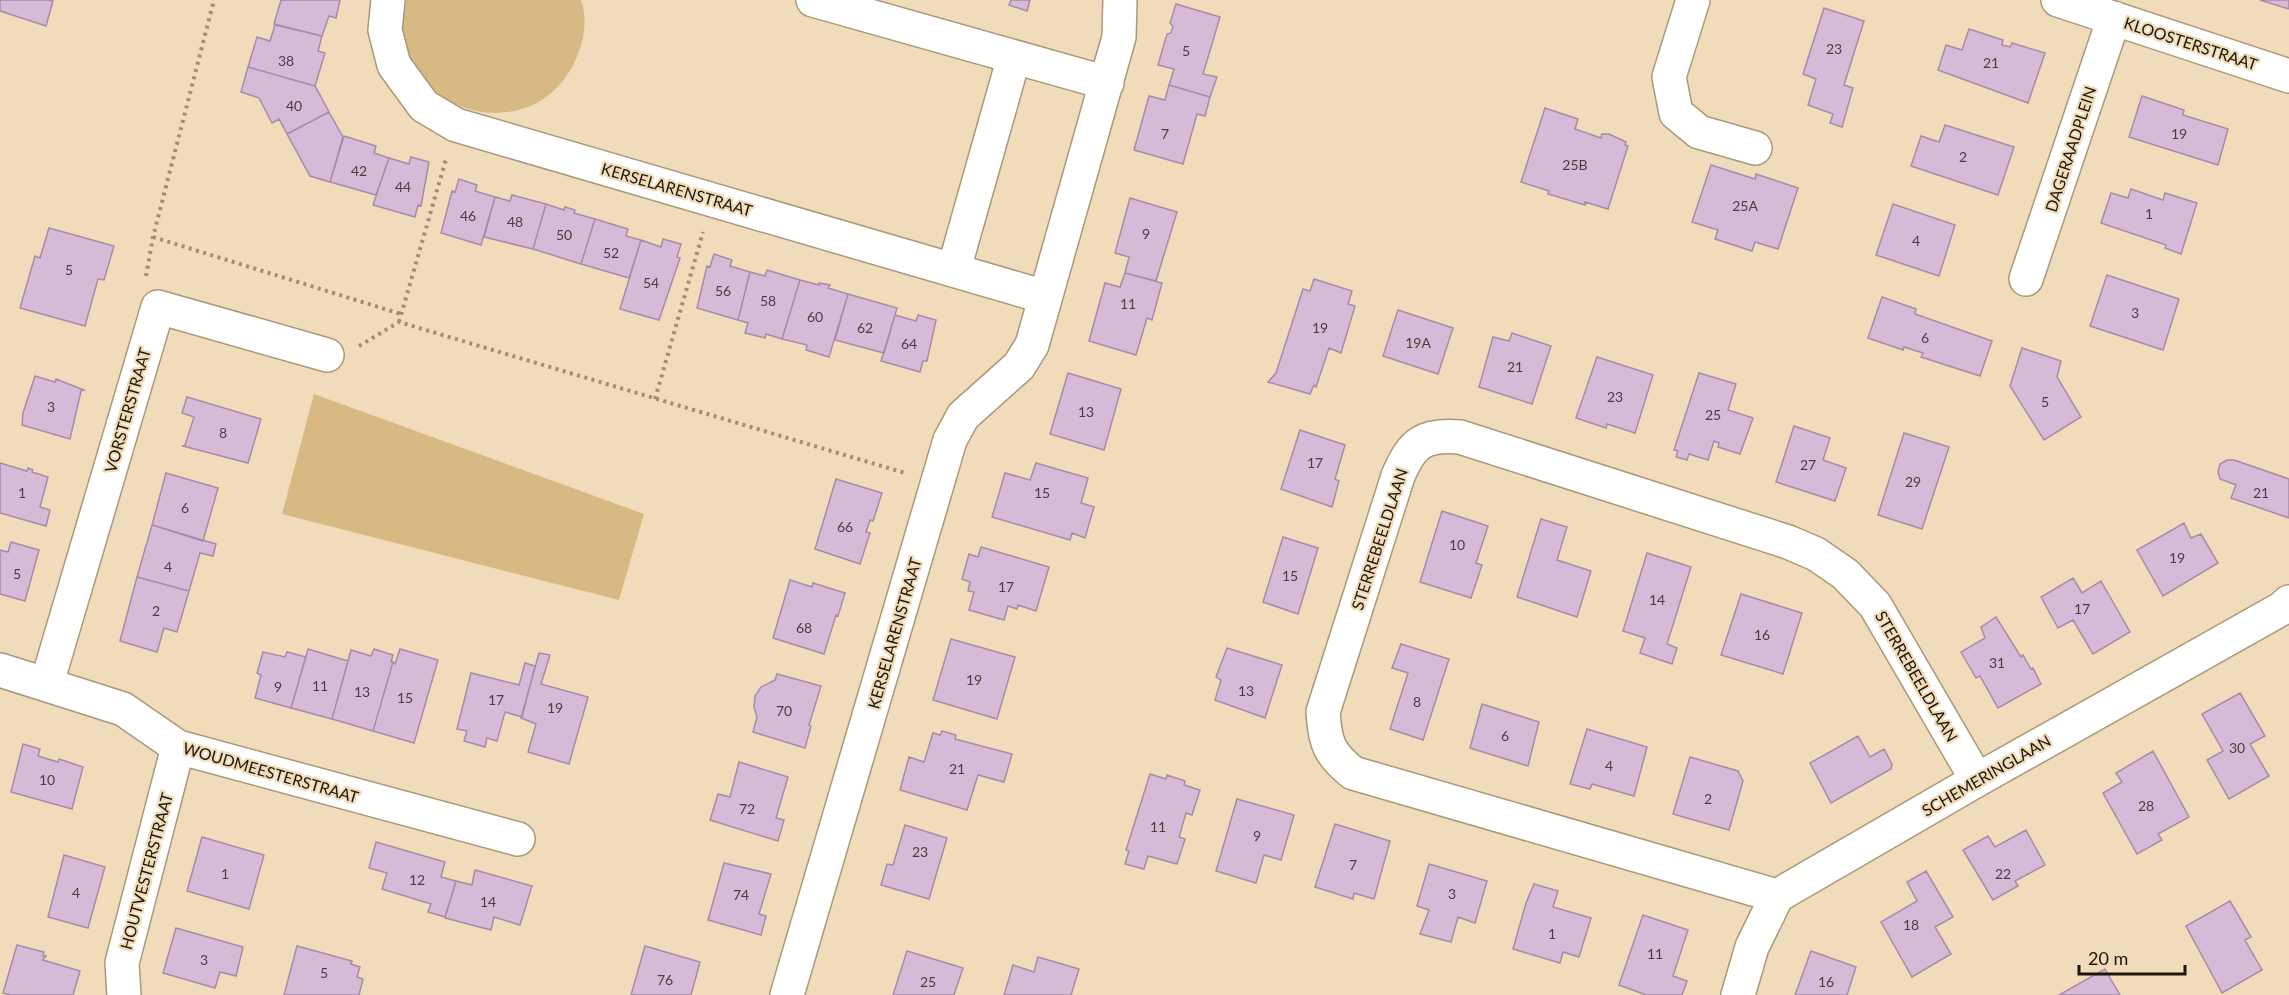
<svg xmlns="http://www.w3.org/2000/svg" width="2289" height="995" font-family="Lato,sans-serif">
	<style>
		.green { fill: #d8b984 }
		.building { fill: #d6bad7; stroke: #a68ca8; stroke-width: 1.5 }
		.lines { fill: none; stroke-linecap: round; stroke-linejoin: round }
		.minor-casing { stroke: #ab9878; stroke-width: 36 }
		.path { stroke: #9d8e75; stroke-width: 4; stroke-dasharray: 3 4.5; stroke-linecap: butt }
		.minor { stroke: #fff; stroke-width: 33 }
		.labels { text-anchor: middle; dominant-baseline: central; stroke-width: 4.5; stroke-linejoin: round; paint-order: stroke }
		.number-label { font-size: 14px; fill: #4b3f3c }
		.street-label { font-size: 16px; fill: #1d1609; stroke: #f0dcba }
	</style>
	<rect width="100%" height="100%" fill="#f0dcba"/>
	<path class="green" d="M405,0H581C587,18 585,37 578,54C538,159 382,113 405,0Z
		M314,394L644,514L619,600L282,514Z"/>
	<path class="building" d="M0,0H49L53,1L46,26L0,11Z
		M281,0H340L336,18L329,16L322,36L274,24Z
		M1011,0H1030L1027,11L1009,5Z
		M2260,0H2289V9Z
		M1176,4L1220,17L1203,74L1217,77L1210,97L1169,85L1174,69L1158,65L1167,34L1171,33L1173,26L1170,23Z
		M1824,8L1864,21L1844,85L1853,88L1842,127L1830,123L1833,114L1808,105L1816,79L1803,74Z
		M275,25L322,36L318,51L325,53L315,86L248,67L257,37L270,41Z
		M1969,29L2003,40L2002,45L2010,47L2012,43L2045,53L2028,103L1938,70L1946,45L1962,50Z
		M248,67L315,86L329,112L287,134L279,119L272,123L259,98L241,92Z
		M1169,85L1210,97L1205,116L1197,114L1183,164L1134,150L1149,96L1165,100Z
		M2142,96L2184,110L2183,115L2228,129L2218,165L2129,137Z
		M1545,108L1578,119L1575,129L1601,138L1602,134H1609L1626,142L1625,145L1628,146L1608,209L1585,202V205L1548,194L1549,191L1521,182Z
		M329,112L343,137L330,182L310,176L287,134Z
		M1945,125L2014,147L1998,195L1911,166L1921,136L1939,142Z
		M344,136L376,146L374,153L389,158L376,195L330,182Z
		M411,157L429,162L421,206L418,205L415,217L373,205L389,158L409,164Z
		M1711,165L1755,179L1756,174L1798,188L1778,249L1755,242L1752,251L1715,239L1718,230L1692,222Z
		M459,179L477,185L475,191L495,197L481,245L441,233L452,191L455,192Z
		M2131,189L2163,200L2165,193L2197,203L2181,254L2165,248L2166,245L2101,223L2111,193L2128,198Z
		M512,195L546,204L533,249L484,237L495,197L510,201Z
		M1130,198L1177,212L1156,281L1125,273L1129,257L1115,253Z
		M546,204L564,210L565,207L575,210L574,213L595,219L581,264L533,249Z
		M1893,204L1955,225L1939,276L1876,255Z
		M595,219L628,229L626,236L641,240L629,278L581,264Z
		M49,228L114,246L104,280L98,279L85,326L20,308L35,256L40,258Z
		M663,239L681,244L677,257L680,258L659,320L620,309L641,240L661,247Z
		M714,254L732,260L730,266L750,272L738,320L697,308L707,266L710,267Z
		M767,270L800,280L782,339L766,334L765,338L745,333L748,323L738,320L750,272L765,276Z
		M1125,273L1162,283L1152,320L1147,318L1136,355L1089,341L1105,283L1120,287Z
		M2107,275L2179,299L2163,350L2090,326Z
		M1314,279L1352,291L1348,304L1355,306L1341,353L1329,348L1316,387L1314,385L1310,394L1268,382L1276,373L1303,289L1310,291Z
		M800,280L819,285V283L830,285L828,288L848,294L829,357L806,350L807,345L782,339Z
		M848,294L897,308L884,353L835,340Z
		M1882,297L1916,309L1915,314L1992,341L1980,376L1921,357L1923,353L1904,347L1903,350L1868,338Z
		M1398,310L1453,328L1438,374L1383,356Z
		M895,315L916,321L918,315L936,320L927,361H923L920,372L881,361Z
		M1512,333L1551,346L1532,404L1479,387L1493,337L1509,341Z
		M2022,348L2061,361L2057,377L2081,417L2044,440L2010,386Z
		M1597,357L1653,375L1635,433L1607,424L1606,428L1576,418Z
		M1068,373L1121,389L1104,450L1050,434Z
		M1699,373L1736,384L1728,410L1753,418L1740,454L1718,447L1719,443L1714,441L1708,460L1689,454L1687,460L1676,457L1678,451L1674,450Z
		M35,376L55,382L56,379L84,390L81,391L70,439L22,425L23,413Z
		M187,397L261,419L248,463L183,446L185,445L194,417L182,413Z
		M1794,426L1830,438L1823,460L1846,468L1835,501L1776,482Z
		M1300,430L1345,445L1335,479L1339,481L1332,507L1281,489Z
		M1904,433L1949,447L1922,529L1878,515Z
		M2227,460H2234L2289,479V518L2231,498L2236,485L2220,479L2218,472L2220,464Z
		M0,463L27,471L28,468L33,470L32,472L48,477L40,507L50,510L46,526L0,513Z
		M1036,463L1088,478L1081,503L1094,507L1085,538L1072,533L1070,540L992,517L1005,473L1030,480Z
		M166,473L218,488L203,541L152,525Z
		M836,479L882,493L873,521L870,520L866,532L870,533L860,564L815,549Z
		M1442,511L1488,526L1476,563L1482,565L1471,598L1420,582Z
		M1541,519L1567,527L1557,560L1591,571L1577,617L1517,597Z
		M2184,523L2191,538L2201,534L2218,563L2163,596L2137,550Z
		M152,525L216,544L213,556L200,553L189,591L137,577Z
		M1283,537L1318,548L1298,614L1263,602Z
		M11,542L39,550L25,601L0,594V550L8,552Z
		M981,547L1049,567L1036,611L1018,605L1017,609L1008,606L1004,620L969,610L974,592L968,591L970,582L962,579L969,554L978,557Z
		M1647,553L1691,567L1667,644L1677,648L1672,664L1640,653L1645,638L1623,631Z
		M137,577L189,591L177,632L164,628L157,652L120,641Z
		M2073,578L2082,593L2101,581L2130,632L2093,654L2073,620L2058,628L2041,597Z
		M790,580L812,587L813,583L845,593L838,616L836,615L824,654L773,638Z
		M1741,594L1802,613L1783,674L1721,655Z
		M1996,617L2021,657L2023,655L2031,669L2033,668L2041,684L1998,708L1980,676L1976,678L1961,652L1985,638L1981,627Z
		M951,639L1015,657L997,719L933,700Z
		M1401,644L1449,659L1423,740L1390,729L1408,673L1392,668Z
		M1227,648L1282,665L1265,718L1215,700L1221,680L1216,677Z
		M308,649L348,661L332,719L291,708Z
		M374,649L393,655L391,662H393L373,731L332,719L351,650L371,656Z
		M400,649L438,660L414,743L373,731L393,662L395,664Z
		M263,652L285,657L287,652L306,657L291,708L255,698L261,675L257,673Z
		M539,653L550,655L541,684L588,697L569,764L528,752L536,724L521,718Z
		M525,663L535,666L522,717L505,712L497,741L487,738L485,747L464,741L467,731L457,729L471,673L519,685Z
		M777,674L821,686L809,725L811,726L805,748L753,732L757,717L754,707L755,696L761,687L775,680Z
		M2240,693L2265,736L2250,744L2269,776L2229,799L2207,760L2223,751L2202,714Z
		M1482,704L1539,722L1528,766L1470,748Z
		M1587,729L1647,747L1634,796L1592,784L1590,789L1570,784Z
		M942,731L956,735L955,739L1012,754L1004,782L978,775L967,810L900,790L909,757L924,762L933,733L940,735Z
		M1858,736L1870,757L1884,749L1892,764L1891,769L1831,803L1810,763Z
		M23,744L40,749L38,756L58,762L59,759L83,767L72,809L11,792Z
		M2153,751L2189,817L2158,834L2162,840L2137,854L2103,793L2122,782L2116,773Z
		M1690,757L1738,771L1743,781L1729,830L1673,814Z
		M739,762L788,777L776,818L784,820L778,841L710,820L718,794L730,797Z
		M1150,774L1166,779L1167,775L1185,781L1184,785L1200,790L1192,815L1186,813L1179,837L1185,839L1177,864L1148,856L1144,869L1125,864L1129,851L1126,850Z
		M1237,799L1294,815L1281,860L1264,855L1256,883L1216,871Z
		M1335,824L1390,841L1374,899L1354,893L1353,899L1315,887Z
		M905,825L947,838L929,899L881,885L887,864L893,865Z
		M2026,830L2045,865L2015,881L2018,886L1993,900L1963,850L1988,836L1995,847Z
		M202,837L264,855L249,909L187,891Z
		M376,842L445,862L441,877L456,881L445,917L428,912L431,904L382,889L387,873L369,868Z
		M64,855L105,867L88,928L48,917Z
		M724,863L771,874L759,914L766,916L761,935L708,920Z
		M1429,864L1487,881L1475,923L1458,917L1451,942L1420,934L1429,910L1417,906Z
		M475,870L532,886L520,925L494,917L491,930L445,918L456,881L472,885Z
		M1926,871L1953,917L1935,927L1951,954L1912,977L1881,922L1917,901L1907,882Z
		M1534,884L1558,891L1553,907L1591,918L1579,957L1563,952L1560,963L1513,949L1526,903Z
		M2230,901L2251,937L2245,940L2262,970L2222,993L2186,926Z
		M1643,915L1688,930L1673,976L1687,981L1682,995H1646L1619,985Z
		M176,928L243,947L236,976L220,972L215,988L163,973Z
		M17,945L44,952L43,956H46L43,960L80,971L73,995H10L3,993Z
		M297,946L352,961L351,964L360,967L357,977L363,979L359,995H284Z
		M645,946L700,962L691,995H631Z
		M907,951L963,968L954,995H893Z
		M1811,951L1856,967L1847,995H1795Z
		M1038,957L1079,969L1071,995H1004L1013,965L1034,972Z
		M2105,969L2120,995H2059Z"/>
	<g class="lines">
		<defs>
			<path id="minor" d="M388,0L385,30L394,65L424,106L456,125L1045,297
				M813,0L1107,83
				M1693,0L1669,77L1676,113L1699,132L1755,148
				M2058,0L2289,76
				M954,269L1014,57
				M2026,279L2114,18
				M0,670L123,709L178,747L518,839
				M47,683L158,307L327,355
				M1777,896L1353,773C1329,754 1325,743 1323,712L1398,476C1412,443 1423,434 1460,437L1788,542L1816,554L1845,574L1875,605L1977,780
				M124,995L122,963L178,747
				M787,995L950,440L963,416L1019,366L1032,345L1119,37L1120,0
				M1738,995L1752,947L1777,896L1977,780L2281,609L2289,602"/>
		</defs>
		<use href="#minor" class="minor-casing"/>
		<path class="path" d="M153,237L401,314
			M146,276L153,237L214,0
			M399,322L446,159
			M359,346L399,322L905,473
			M655,399L703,232"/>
		<use href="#minor" class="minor"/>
	</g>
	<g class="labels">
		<g class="number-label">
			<text x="1834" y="48">23</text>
			<text x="1186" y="50">5</text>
			<text x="286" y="60">38</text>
			<text x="1991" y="62">21</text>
			<text x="294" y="105">40</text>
			<text x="1165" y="133">7</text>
			<text x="2179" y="133">19</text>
			<text x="1963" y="156">2</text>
			<text x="1575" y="164">25B</text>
			<text x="359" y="170">42</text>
			<text x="403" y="186">44</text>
			<text x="1745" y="205">25A</text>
			<text x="2149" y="213">1</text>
			<text x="468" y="215">46</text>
			<text x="515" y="221">48</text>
			<text x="1146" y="233">9</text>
			<text x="564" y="234">50</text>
			<text x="1916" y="240">4</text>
			<text x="611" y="252">52</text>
			<text x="69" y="269">5</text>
			<text x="651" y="282">54</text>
			<text x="723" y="290">56</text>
			<text x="768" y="300">58</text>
			<text x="1128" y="303">11</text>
			<text x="2135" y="312">3</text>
			<text x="815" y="316">60</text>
			<text x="865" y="327">62</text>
			<text x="1320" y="327">19</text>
			<text x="1925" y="337">6</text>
			<text x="1418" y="342">19A</text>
			<text x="909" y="343">64</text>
			<text x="1515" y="366">21</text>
			<text x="1615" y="396">23</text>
			<text x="2045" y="401">5</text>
			<text x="51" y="406">3</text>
			<text x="1086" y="411">13</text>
			<text x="1713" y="414">25</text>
			<text x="223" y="432">8</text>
			<text x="1315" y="462">17</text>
			<text x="1808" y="464">27</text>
			<text x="1913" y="481">29</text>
			<text x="22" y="492">1</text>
			<text x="1042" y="492">15</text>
			<text x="2261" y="492">21</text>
			<text x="185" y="507">6</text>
			<text x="845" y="526">66</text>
			<text x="1457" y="544">10</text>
			<text x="2177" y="557">19</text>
			<text x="168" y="566">4</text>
			<text x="17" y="573">5</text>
			<text x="1290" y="575">15</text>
			<text x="1006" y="586">17</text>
			<text x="1657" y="599">14</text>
			<text x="2082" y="608">17</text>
			<text x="156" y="610">2</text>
			<text x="804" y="627">68</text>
			<text x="1762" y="634">16</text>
			<text x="1997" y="662">31</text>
			<text x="974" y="679">19</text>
			<text x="320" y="685">11</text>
			<text x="278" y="686">9</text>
			<text x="1246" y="690">13</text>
			<text x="362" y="691">13</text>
			<text x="405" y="697">15</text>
			<text x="496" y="699">17</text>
			<text x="1417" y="701">8</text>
			<text x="555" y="707">19</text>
			<text x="784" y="710">70</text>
			<text x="1505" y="735">6</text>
			<text x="2237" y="747">30</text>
			<text x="1609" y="765">4</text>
			<text x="957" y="768">21</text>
			<text x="47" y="779">10</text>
			<text x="1708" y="798">2</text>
			<text x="2146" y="805">28</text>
			<text x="747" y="808">72</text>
			<text x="1158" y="826">11</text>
			<text x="1257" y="835">9</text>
			<text x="920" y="851">23</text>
			<text x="1353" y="864">7</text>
			<text x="225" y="873">1</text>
			<text x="2003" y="873">22</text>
			<text x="417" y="879">12</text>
			<text x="76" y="892">4</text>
			<text x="1452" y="893">3</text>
			<text x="741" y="894">74</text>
			<text x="488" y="901">14</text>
			<text x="1911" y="924">18</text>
			<text x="1552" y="933">1</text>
			<text x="1655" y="953">11</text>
			<text x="204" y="959">3</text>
			<text x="324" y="972">5</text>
			<text x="665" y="979">76</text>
			<text x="928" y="981">25</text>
			<text x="1826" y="981">16</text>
		</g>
		<g class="street-label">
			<text transform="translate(2191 43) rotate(18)">KLOOSTERSTRAAT</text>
			<text transform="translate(2070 149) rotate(-72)">DAGERAADPLEIN</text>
			<text transform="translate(677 189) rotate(16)">KERSELARENSTRAAT</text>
			<text transform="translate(127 410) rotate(-74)">VORSTERSTRAAT</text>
			<text transform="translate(1379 539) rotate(-72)">STERREBEELDLAAN</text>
			<text transform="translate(894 633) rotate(-74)">KERSELARENSTRAAT</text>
			<text transform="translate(1917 676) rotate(60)">STERREBEELDLAAN</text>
			<text transform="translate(271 772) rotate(16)">WOUDMEESTERSTRAAT</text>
			<text transform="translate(1986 775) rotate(-30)">SCHEMERINGLAAN</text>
			<text transform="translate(146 871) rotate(-75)">HOUTVESTERSTRAAT</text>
		</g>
	</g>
	<path d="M2079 965v9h106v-9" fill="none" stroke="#1d1609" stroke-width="3"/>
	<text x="2088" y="965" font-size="18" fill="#1d1609" stroke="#f0dcba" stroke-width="4.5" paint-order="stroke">20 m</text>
</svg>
